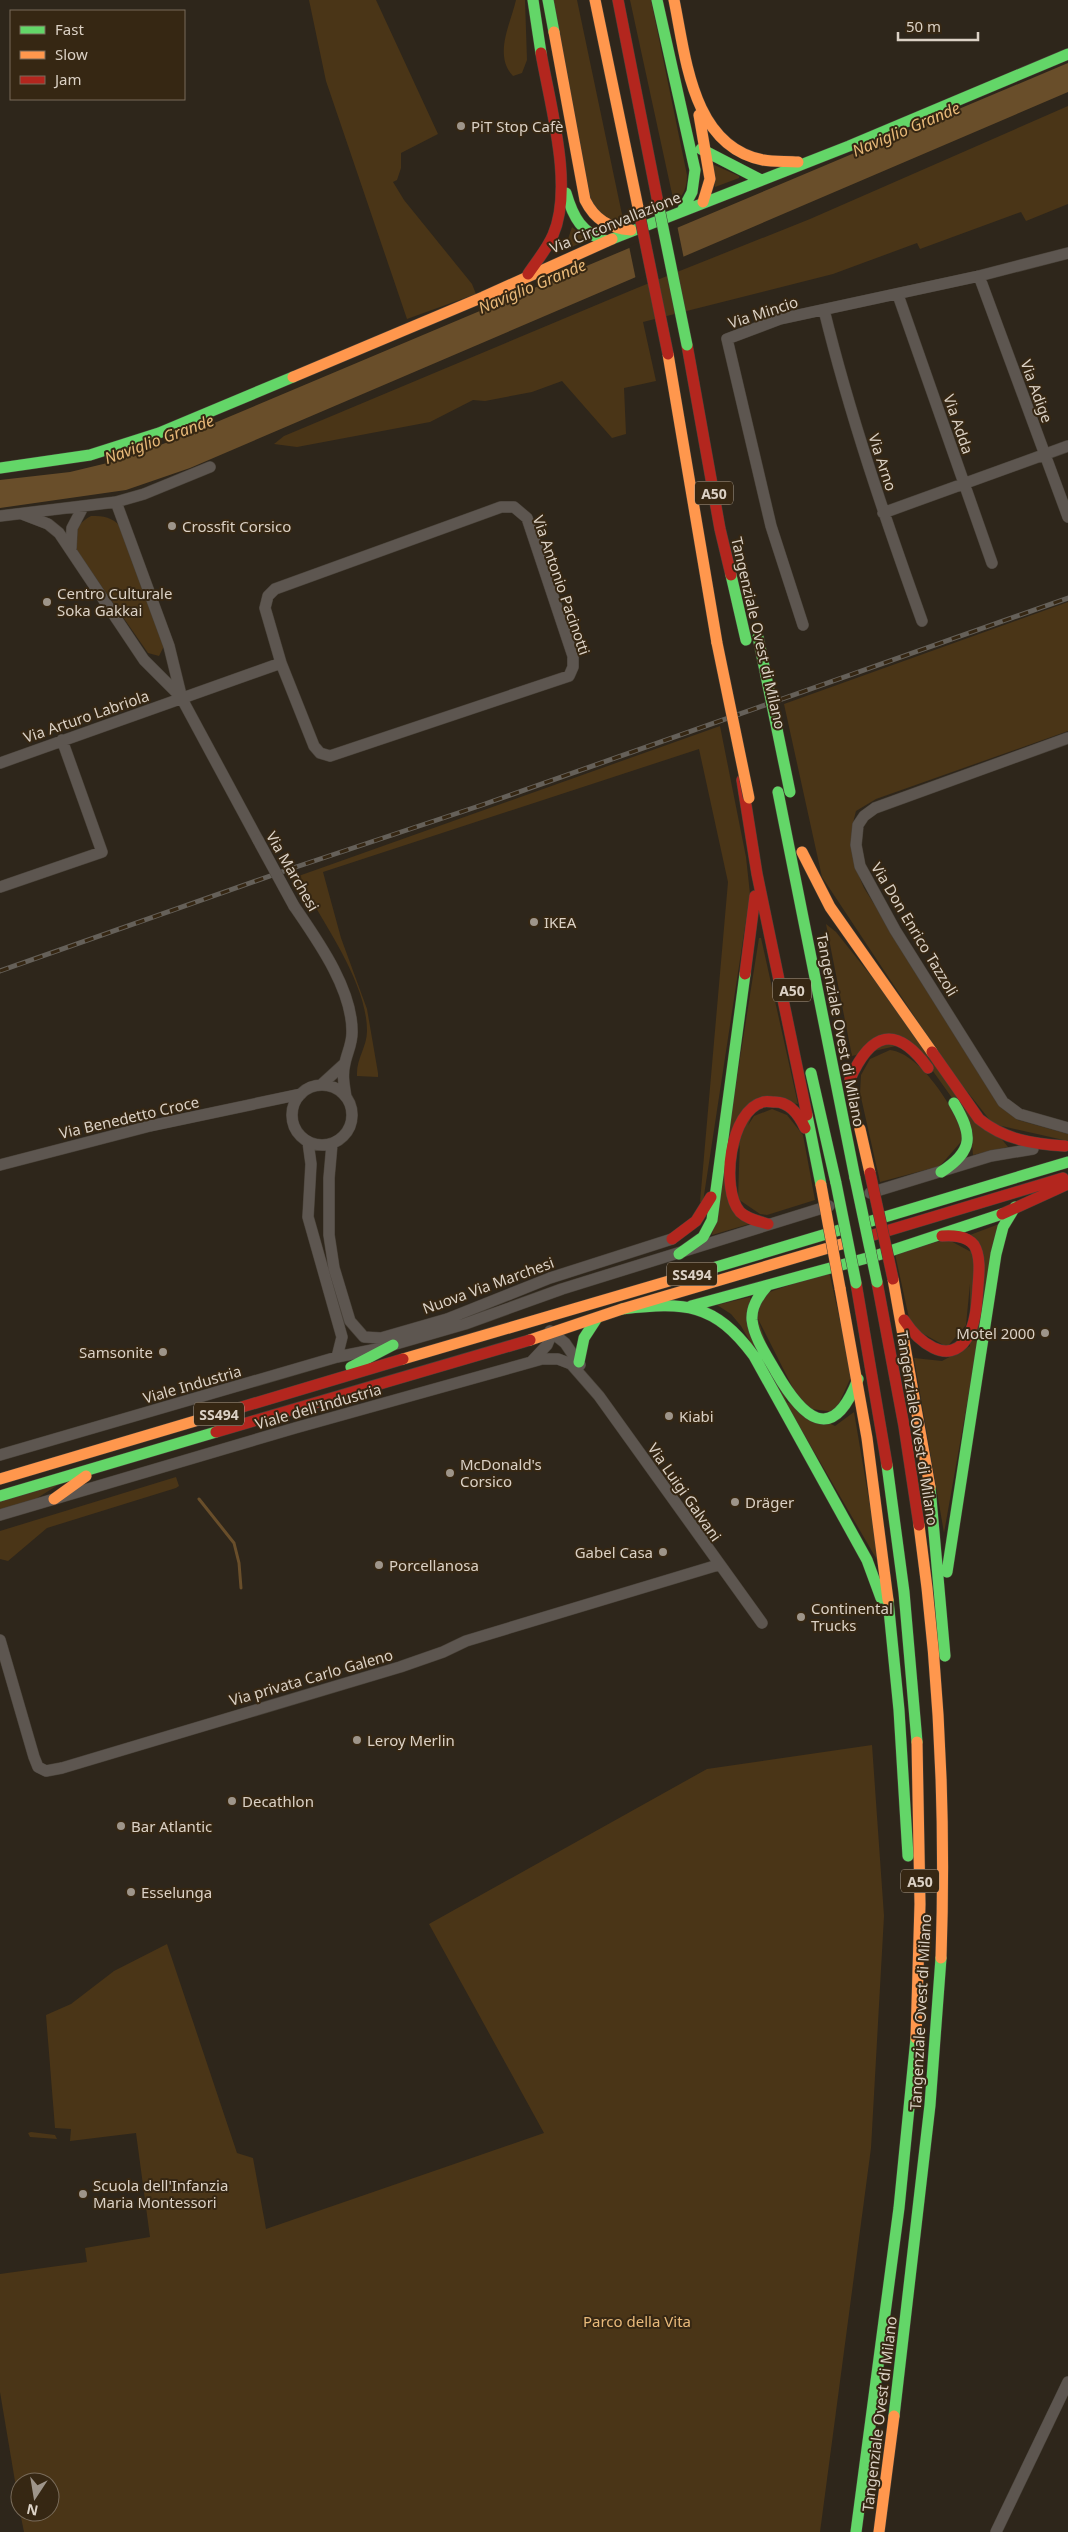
<svg xmlns="http://www.w3.org/2000/svg" width="1068" height="2532" font-family="'Noto Sans',sans-serif">
	<style>
		.green { fill: #4a3517 }
		.water { fill: #694e2a }
		.pier { fill: #2e261b }
		.lines { fill: none; stroke-linecap: round; stroke-linejoin: round }
		.stream { stroke: #694e2a; stroke-width: 3 }
		.street-casing { stroke: #484138; stroke-width: 12 }
		.fast-casing { stroke: #484138; stroke-width: 12 }
		.slow-casing { stroke: #484138; stroke-width: 12 }
		.jam-casing { stroke: #484138; stroke-width: 12 }
		.street { stroke: #5d5650; stroke-width: 11 }
		.fast { stroke: #63d668; stroke-width: 11 }
		.slow { stroke: #ff974d; stroke-width: 11 }
		.jam { stroke: #b3261e; stroke-width: 11 }
		.rail-casing { stroke: #656059; stroke-width: 5 }
		.rail { stroke: #362713; stroke-width: 3; stroke-dasharray: 9; stroke-linecap: butt }
		.street-bridge-casing { stroke: #484138; stroke-width: 12; stroke-linecap: butt }
		.fast-bridge-casing { stroke: #484138; stroke-width: 12; stroke-linecap: butt }
		.slow-bridge-casing { stroke: #484138; stroke-width: 12; stroke-linecap: butt }
		.jam-bridge-casing { stroke: #484138; stroke-width: 12; stroke-linecap: butt }
		.street-bridge { stroke: #5d5650; stroke-width: 11 }
		.fast-bridge { stroke: #63d668; stroke-width: 11 }
		.slow-bridge { stroke: #ff974d; stroke-width: 11 }
		.jam-bridge { stroke: #b3261e; stroke-width: 11 }
		.poi-dot { fill: #9e958a; stroke: #362713; stroke-width: 2 }
		.labels { text-anchor: middle; dominant-baseline: central; stroke-width: 4; stroke-linejoin: round; paint-order: stroke }
		.shield { fill: #362713; stroke: #aa9e90; stroke-width: 1 }
		.shield-label { font-size: 14px; font-weight: bold; fill: #dbd1c5 }
		.poi-label { font-size: 15px; fill: #dbd1c5; stroke: #362713; text-anchor: start }
		.street-label { font-size: 15px; fill: #dbd1c5; stroke: #362713 }
		.park-label { font-size: 15px; fill: #e9ba7b; stroke: #362713 }
		.water-label { font-size: 16px; font-style: italic; fill: #e7b878; stroke: #362713 }
	</style>
	<rect width="100%" height="100%" fill="#2e261b"/>
	<path class="green" d="M309,0H376L438,134L401,153V168L397,180L393,182L404,200L472,284L476,294L407,319L326,81Z
		M516,0H525L527,60L522,73L513,76C493,55 511,23 516,0Z
		M552,0H577L624,224H614L592,206Z
		M630,0H651L687,175C687,187 684,196 674,203Z
		M1068,106V204L1026,221L1021,212L920,249L917,243L833,274L643,322L656,381L624,388L626,434L612,438L562,381L532,392L485,401L473,400L430,422L297,447L274,444L284,436L637,288L810,219Z
		M712,164L739,176V178L715,187Z
		M572,227L588,240L567,249L565,248Z
		M91,516C104,516 112,517 121,527L164,646L159,656L148,653L77,551C71,535 77,523 91,516Z
		M1068,602V731L876,799L856,811C847,843 852,859 864,888L1002,1108L1018,1120L1068,1134V1141L993,1124L950,1070L822,877L784,704Z
		M720,726L746,857L750,894L703,1202H700L728,882L699,749L323,872L341,938L367,1009L378,1073V1077L357,1076C356,1059 367,1047 367,1031C367,985 329,932 307,892H301L293,878Z
		M826,924L836,932L1008,1147L973,1155L970,1123L925,1060L909,1043L852,1056Z
		M759,938H761L798,1104L759,1099L726,1178L749,1224L712,1235Z
		M890,1050C922,1054 954,1110 966,1136L940,1166L880,1182L860,1093L861,1075L870,1059Z
		M772,1109L787,1115L803,1135L815,1200L767,1215L760,1214L738,1199L740,1138L754,1116Z
		M999,1224L944,1533L914,1358L942,1361L970,1346V1235Z
		M947,1239L973,1253L966,1325L947,1347L911,1327L895,1254Z
		M829,1271L852,1375L835,1412L803,1408L755,1313L764,1294Z
		M750,1297L787,1402L835,1426L854,1412L880,1565L741,1326L731,1314L717,1305Z
		M176,1477L179,1486L176,1488L47,1528L8,1561L0,1559V1531Z
		M66,1480L34,1500L0,1510V1499Z
		M872,1745L884,1916L871,2148L820,2532H24L20,2512H50V2482H20V2511L0,2392V2274L87,2262L85,2248L150,2237L136,2133L70,2141L71,2129L55,2128L46,2015L71,2004L114,1971L167,1944L237,2153L253,2158L266,2229L544,2133L429,1924L707,1769Z
		M31,2132L55,2135L57,2139L30,2137L28,2133Z"/>
	<path class="water" d="M1068,63V92L190,468L126,490L0,508V480L70,472L124,459L181,437Z"/>
	<path class="pier" d="M677,225L684,259L636,280L629,246Z"/>
	<g class="lines">
		<path class="stream" d="M199,1499L234,1543L239,1563L241,1588"/>
		<defs>
			<path id="street" d="M979,276L1068,517
				M898,295L992,563
				M824,310C850,416 885,518 922,621
				M116,502L169,646L182,699L258,840
				M501,507H514L527,518L573,656V667L569,676L330,756L320,753L314,746L281,663L265,608L268,596L275,589Z
				M883,513L1068,446
				M22,514L48,524L59,533L144,660L181,697
				M0,516L116,502L144,494L210,467
				M71,548L72,528L83,507
				M803,625L771,526L727,339L780,319L979,276L1068,253
				M1068,738L875,808L864,816L858,825L856,845L860,866L895,930L1003,1102L1019,1114L1068,1128
				M0,763L281,663
				M0,887L102,852L62,740
				M294,906C318,941 353,990 352,1033C352,1044 347,1053 345,1063C342,1074 344,1085 346,1097
				M292 1115a30 30 0 1 1 60 0a30 30 0 1 1-60 0Z
				M321,1085L344,1064
				M308,1142L311,1164L308,1217L342,1337L337,1357
				M332,1144L329,1178V1235L334,1268L350,1321L364,1337L381,1338L447,1319L550,1278L672,1239
				M0,1165L150,1126L301,1094
				M870,1193L991,1156L1033,1149
				M550,1331L565,1343L580,1365
				M532,1361L547,1345L552,1333
				M0,1455L337,1357L382,1348L465,1324L562,1289L829,1206
				M0,1515L295,1428L542,1359H558L571,1364L599,1396L762,1623
				M0,1640L34,1757L38,1767L46,1771L62,1768L400,1667L443,1652L466,1641L718,1565
				M996,2532L1068,2382"/>
			<path id="fast" d="M533,0L541,53
				M548,0L554,32
				M657,0L695,170L692,192L682,211
				M701,149L761,180
				M566,193C573,217 582,234 607,241
				M612,239L849,146L1068,54
				M0,468L90,455L159,433L293,377
				M731,575L746,640
				M778,792L855,1178
				M811,1073L836,1183
				M807,1115L821,1185
				M941,1172C974,1151 973,1135 954,1103
				M868,1222L1068,1162
				M679,1254L703,1237L712,1220L745,974
				M686,1276L843,1229
				M767,1286C759,1295 751,1307 752,1320C754,1338 767,1356 776,1372C802,1417 832,1447 858,1379
				M691,1306L878,1255L1002,1214
				M622,1309C685,1302 714,1302 754,1356L867,1560L881,1598
				M579,1362L584,1338L597,1318
				M351,1367L393,1345
				M887,1465L904,1592L917,1742
				M930,1487L945,1656
				M0,1496L216,1432
				M947,1572L996,1254L1003,1227L1015,1207
				M888,1600L899,1710L908,1856
				M894,2416L930,2105L941,1958
				M856,2532L899,2208L916,2038"/>
			<path id="slow" d="M595,0L640,217
				M674,0C686,58 692,146 763,160C774,162 787,161 798,162
				M554,32L585,200C595,220 609,228 631,230
				M699,115L710,179L703,202
				M668,354L717,643
				M293,377L483,297L612,239
				M802,852L830,907L932,1052
				M860,1129L870,1173
				M893,1279L930,1487
				M840,1288L867,1438L888,1600
				M530,1340L622,1309L845,1243
				M403,1359L686,1276
				M0,1479L222,1413
				M54,1499L86,1476
				M919,1525C939,1667 946,1814 941,1958
				M916,2038L920,1904L917,1742
				M879,2532L894,2416"/>
			<path id="jam" d="M618,0L659,208
				M528,274C536,262 547,249 553,235C574,187 550,105 541,53
				M687,345L720,529L731,575
				M742,780L757,874L807,1115
				M745,974L755,896
				M932,1052L979,1119C1005,1140 1033,1144 1065,1146
				M850,1079C871,1032 896,1024 928,1068
				M1002,1214L1068,1184
				M768,1224C758,1221 747,1219 740,1212C720,1189 730,1110 763,1102C766,1101 771,1102 775,1102C790,1102 799,1115 805,1128
				M870,1236L1063,1178
				M672,1239L696,1221L711,1197
				M877,1282L904,1426L919,1525
				M856,1283L887,1465
				M904,1320C917,1340 948,1368 967,1338C976,1324 977,1302 978,1286C979,1274 981,1256 974,1245C967,1236 952,1235 942,1236
				M222,1413L403,1359
				M216,1432L530,1340"/>
		</defs>
		<use href="#street" class="street-casing"/>
		<use href="#fast" class="fast-casing"/>
		<use href="#slow" class="slow-casing"/>
		<use href="#jam" class="jam-casing"/>
		<use href="#street" class="street"/>
		<use href="#fast" class="fast"/>
		<use href="#slow" class="slow"/>
		<use href="#jam" class="jam"/>
		<defs>
			<path id="rail" d="M0,971L290,869L482,805L1068,598"/>
		</defs>
		<use href="#rail" class="rail-casing"/>
		<use href="#rail" class="rail"/>
		<defs>
			<path id="street-bridge" d="M258,840L294,906"/>
			<path id="fast-bridge" d="M659,208L687,345
				M758,637L790,792
				M855,1178L877,1282
				M836,1183L856,1283"/>
			<path id="slow-bridge" d="M717,643L749,798
				M821,1185L840,1288"/>
			<path id="jam-bridge" d="M640,217L668,354
				M870,1173L893,1279"/>
		</defs>
		<use href="#street-bridge" class="street-bridge-casing"/>
		<use href="#fast-bridge" class="fast-bridge-casing"/>
		<use href="#slow-bridge" class="slow-bridge-casing"/>
		<use href="#jam-bridge" class="jam-bridge-casing"/>
		<use href="#street-bridge" class="street-bridge"/>
		<use href="#fast-bridge" class="fast-bridge"/>
		<use href="#slow-bridge" class="slow-bridge"/>
		<use href="#jam-bridge" class="jam-bridge"/>
	</g>
	<g class="poi-dot">
		<circle cx="461" cy="126" r="5"/>
		<circle cx="172" cy="526" r="5"/>
		<circle cx="47" cy="602" r="5"/>
		<circle cx="534" cy="922" r="5"/>
		<circle cx="1045" cy="1333" r="5"/>
		<circle cx="163" cy="1352" r="5"/>
		<circle cx="669" cy="1416" r="5"/>
		<circle cx="450" cy="1473" r="5"/>
		<circle cx="735" cy="1502" r="5"/>
		<circle cx="663" cy="1552" r="5"/>
		<circle cx="379" cy="1565" r="5"/>
		<circle cx="801" cy="1617" r="5"/>
		<circle cx="357" cy="1740" r="5"/>
		<circle cx="232" cy="1801" r="5"/>
		<circle cx="121" cy="1826" r="5"/>
		<circle cx="131" cy="1892" r="5"/>
		<circle cx="83" cy="2194" r="5"/>
	</g>
	<g class="labels">
		<g class="shield">
			<rect x="695" y="481.5" width="38" height="23" rx="4"/>
			<rect x="773" y="978.5" width="38" height="23" rx="4"/>
			<rect x="667" y="1262.5" width="50" height="23" rx="4"/>
			<rect x="194" y="1402.5" width="50" height="23" rx="4"/>
			<rect x="901" y="1869.5" width="38" height="23" rx="4"/>
		</g>
		<g class="shield-label">
			<text x="714" y="493">A50</text>
			<text x="792" y="990">A50</text>
			<text x="692" y="1274">SS494</text>
			<text x="219" y="1414">SS494</text>
			<text x="920" y="1881">A50</text>
		</g>
		<g class="poi-label">
			<text x="471" y="126">PiT Stop Cafè</text>
			<text x="182" y="526">Crossfit Corsico</text>
			<text x="57" y="593">Centro Culturale<tspan x="57" dy="17">Soka Gakkai</tspan></text>
			<text x="544" y="922">IKEA</text>
			<text x="1035" y="1333" text-anchor="end">Motel 2000</text>
			<text x="153" y="1352" text-anchor="end">Samsonite</text>
			<text x="679" y="1416">Kiabi</text>
			<text x="460" y="1464">McDonald's<tspan x="460" dy="17">Corsico</tspan></text>
			<text x="745" y="1502">Dräger</text>
			<text x="653" y="1552" text-anchor="end">Gabel Casa</text>
			<text x="389" y="1565">Porcellanosa</text>
			<text x="811" y="1608">Continental<tspan x="811" dy="17">Trucks</tspan></text>
			<text x="367" y="1740">Leroy Merlin</text>
			<text x="242" y="1801">Decathlon</text>
			<text x="131" y="1826">Bar Atlantic</text>
			<text x="141" y="1892">Esselunga</text>
			<text x="93" y="2185">Scuola dell'Infanzia<tspan x="93" dy="17">Maria Montessori</tspan></text>
		</g>
		<g class="street-label">
			<text transform="translate(615 222) rotate(-22)">Via Circonvallazione</text>
			<text transform="translate(763 312) rotate(-18)">Via Mincio</text>
			<text transform="translate(1037 391) rotate(70)">Via Adige</text>
			<text transform="translate(959 424) rotate(71)">Via Adda</text>
			<text transform="translate(883 462) rotate(72)">Via Arno</text>
			<text transform="translate(562 585) rotate(71)">Via Antonio Pacinotti</text>
			<text transform="translate(759 633) rotate(77)">Tangenziale Ovest di Milano</text>
			<text transform="translate(86 716) rotate(-19)">Via Arturo Labriola</text>
			<text transform="translate(293 871) rotate(60)">Via Marchesi</text>
			<text transform="translate(915 929) rotate(59)">Via Don Enrico Tazzoli</text>
			<text transform="translate(841 1030) rotate(79)">Tangenziale Ovest di Milano</text>
			<text transform="translate(129 1117) rotate(-13)">Via Benedetto Croce</text>
			<text transform="translate(488 1285) rotate(-20)">Nuova Via Marchesi</text>
			<text transform="translate(192 1384) rotate(-16)">Viale Industria</text>
			<text transform="translate(318 1406) rotate(-16)">Viale dell'Industria</text>
			<text transform="translate(918 1428) rotate(81)">Tangenziale Ovest di Milano</text>
			<text transform="translate(685 1492) rotate(55)">Via Luigi Galvani</text>
			<text transform="translate(311 1677) rotate(-16)">Via privata Carlo Galeno</text>
			<text transform="translate(920 2012) rotate(-87)">Tangenziale Ovest di Milano</text>
			<text transform="translate(879 2414) rotate(-83)">Tangenziale Ovest di Milano</text>
		</g>
		<g class="park-label">
			<text x="637" y="2321">Parco della Vita</text>
		</g>
		<g class="water-label">
			<text transform="translate(906 129) rotate(-23)">Naviglio Grande</text>
			<text transform="translate(532 286) rotate(-23)">Naviglio Grande</text>
			<text transform="translate(159 439) rotate(-20)">Naviglio Grande</text>
		</g>
	</g>
	<rect x="10" y="10" width="175" height="90" fill="#362713" stroke="#786b5a"/>
	<rect x="20" y="26" width="25" height="8" fill="#63d668" stroke="#786b5a"/>
	<text x="55" y="35" font-size="15" fill="#dbd1c5">Fast</text>
	<rect x="20" y="51" width="25" height="8" fill="#ff974d" stroke="#786b5a"/>
	<text x="55" y="60" font-size="15" fill="#dbd1c5">Slow</text>
	<rect x="20" y="76" width="25" height="8" fill="#b3261e" stroke="#786b5a"/>
	<text x="55" y="85" font-size="15" fill="#dbd1c5">Jam</text>
	<g transform="translate(35 2497) rotate(192)"><circle r="24" fill="#362713" stroke="#786b5a"/>
	<path d="M0-4L9 19L0 12L-9 19Z" fill="#9e958a"/>
	<text y="-8" font-size="14" font-weight="bold" text-anchor="middle" fill="#dbd1c5">N</text>
	</g>
	<path d="M898 32v8h80v-8" fill="none" stroke="#dbd1c5" stroke-width="2.5"/>
	<text x="906" y="32" font-size="15" fill="#dbd1c5" stroke="#362713" stroke-width="4" paint-order="stroke">50 m</text>
</svg>
